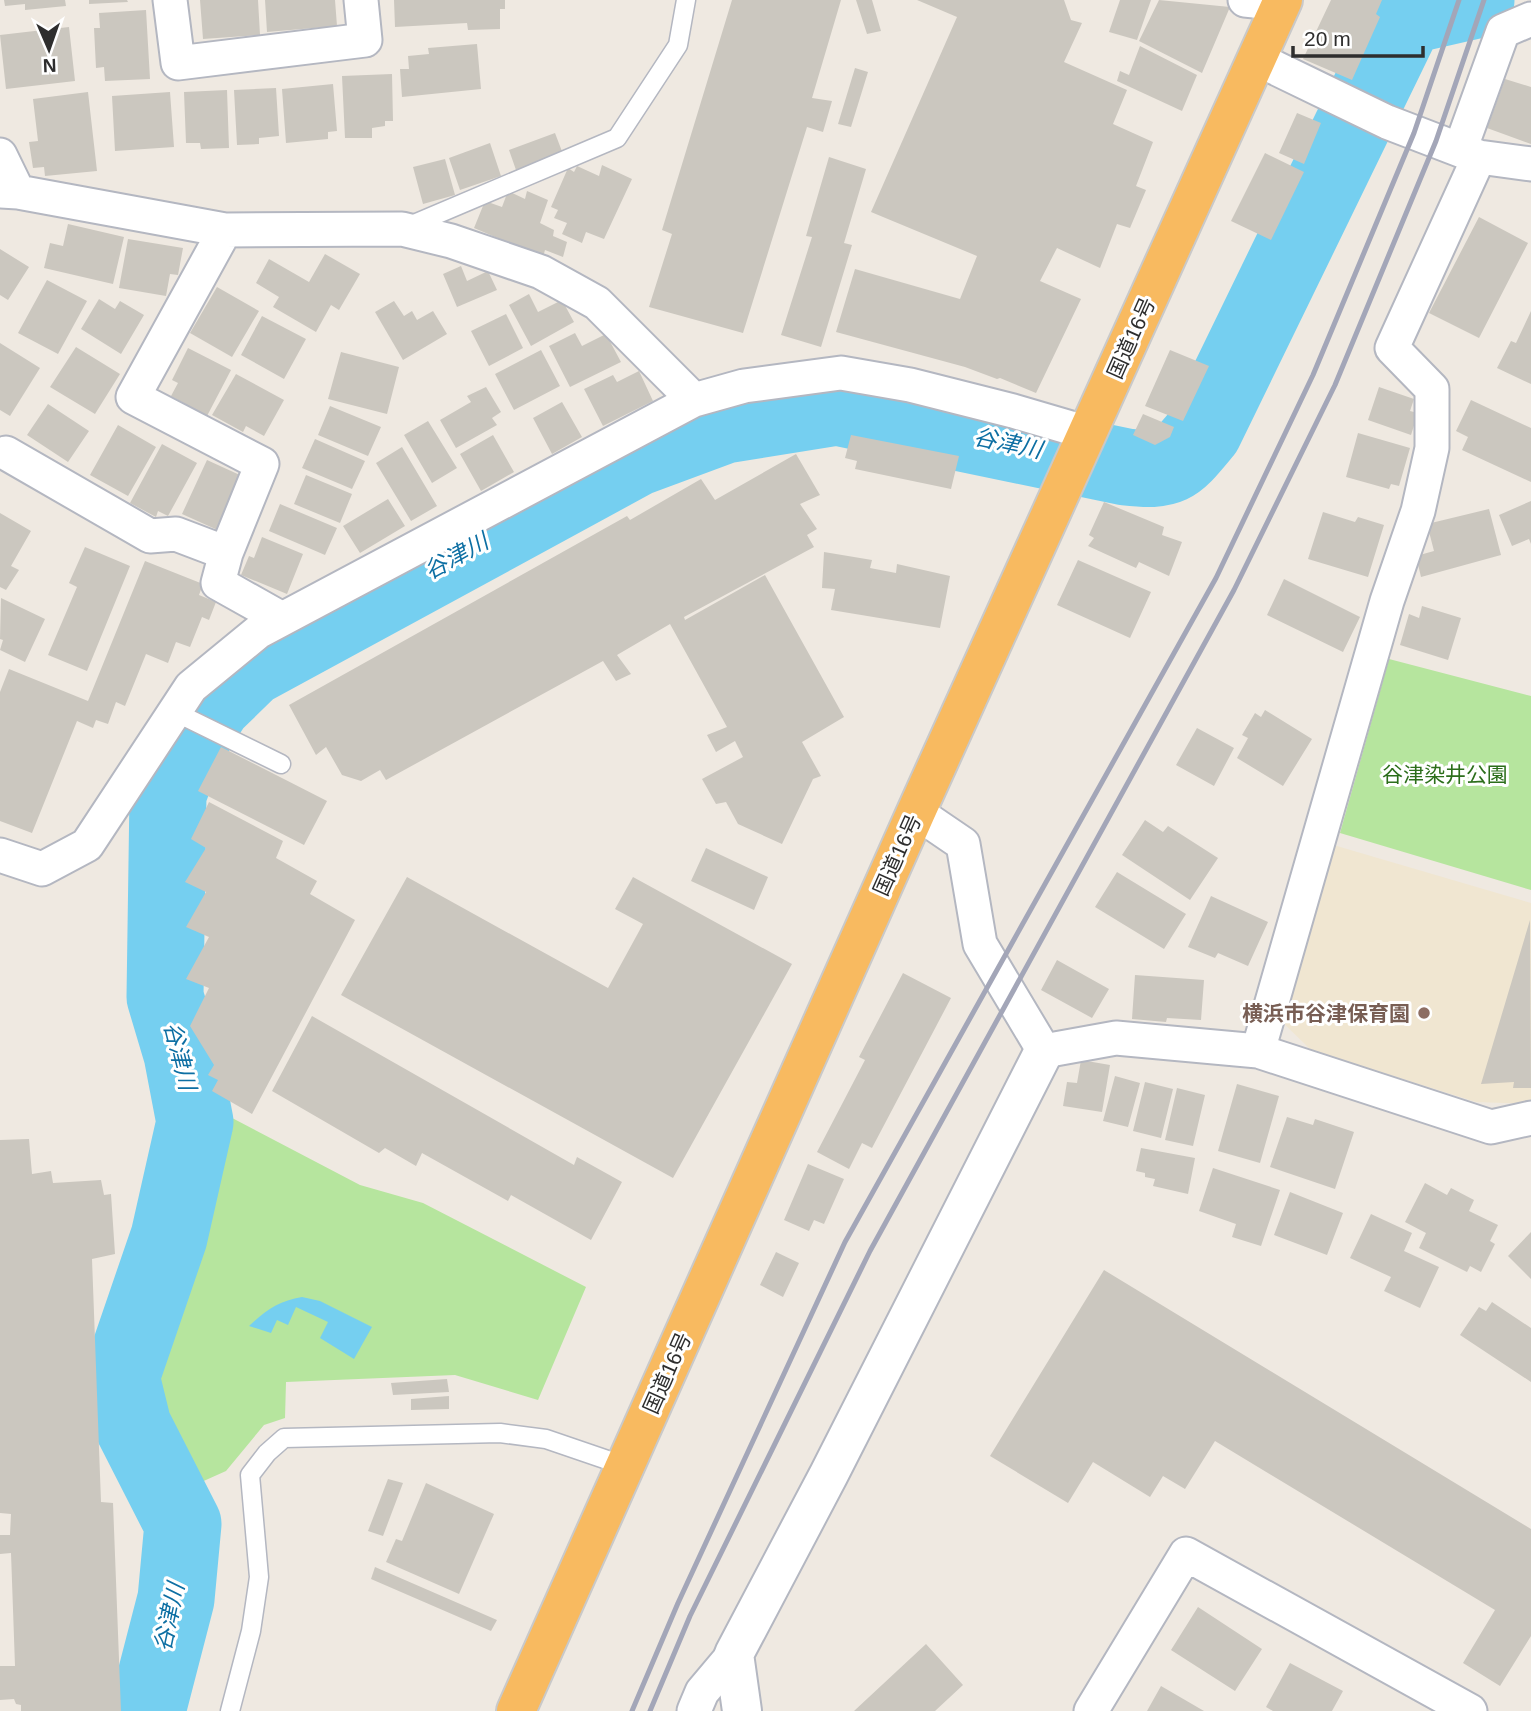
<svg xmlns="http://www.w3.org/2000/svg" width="1531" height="1711" font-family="Arial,'Noto Sans JP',sans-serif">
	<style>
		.education { fill: #f0e6d1 }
		.green { fill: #b6e59e }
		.water { fill: #75cff0 }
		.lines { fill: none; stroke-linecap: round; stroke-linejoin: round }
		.river { stroke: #75cff0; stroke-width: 77 }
		.building { fill: #cbc7bf }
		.service-casing { stroke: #b4b7c1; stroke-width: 21 }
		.minor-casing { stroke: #b4b7c1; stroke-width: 37 }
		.tertiary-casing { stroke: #b4b7c1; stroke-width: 42 }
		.trunk-casing { stroke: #c9c9c9; stroke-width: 42 }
		.service { stroke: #fff; stroke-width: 18 }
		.minor { stroke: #fff; stroke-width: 33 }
		.tertiary { stroke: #fff; stroke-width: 38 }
		.trunk { stroke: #f8ba60; stroke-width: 38 }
		.rail { stroke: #a3a6b8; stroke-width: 5 }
		.education-dot { fill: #8d6e63; stroke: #fff; stroke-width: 2.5 }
		.labels { text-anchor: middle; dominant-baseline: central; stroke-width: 6; stroke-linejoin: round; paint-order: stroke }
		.street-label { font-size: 21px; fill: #2e2e2e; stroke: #fff }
		.park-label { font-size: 21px; fill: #2c6e1b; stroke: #fff }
		.education-label { font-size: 21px; font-weight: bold; fill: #785e54; stroke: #fff; text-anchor: end }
		.water-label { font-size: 23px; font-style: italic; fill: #0d6fa3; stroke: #fff }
	</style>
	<rect width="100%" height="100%" fill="#efe9e1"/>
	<path class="education" d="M1330,844L1531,903V1104L1476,1102L1311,1050L1276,1016Z"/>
	<path class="green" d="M1389,659L1531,696V890L1340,833Z
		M215,1109L360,1185L423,1203L586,1287L538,1400L455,1375L286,1382L285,1418L264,1425L226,1471L188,1488L175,1468L134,1378L185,1235Z"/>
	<path class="water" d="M302,1297L320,1301L372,1327L354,1359L320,1338L328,1322L296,1307L288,1325L277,1320L271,1333L249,1326C266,1310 279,1301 302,1297Z"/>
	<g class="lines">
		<path class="river" d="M147,1711L176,1599L183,1524L133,1426L121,1377L169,1237L195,1122L182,1054L165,997L168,794L185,748L213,704L250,668L636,458L725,425L837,407L1126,467C1172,472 1175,466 1204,431L1406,16L1476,0"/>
	</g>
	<path class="building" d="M4,0H65L66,6L25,10V4L5,6Z
		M89,0H127L128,2L89,4Z
		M200,0H258L260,35L203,39Z
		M265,0H335L337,26L267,32Z
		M394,0H505V9H500V29L468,30L467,23L395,27Z
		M732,0H841L812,98L832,101L823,132L807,127L743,333L649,307L672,234L662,230Z
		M856,0H872L881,31L867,34Z
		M917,0H1064L1071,20L1082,23L1064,62L1127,90L1113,124L1153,142L1136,186L1146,190L1130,228L1117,224L1100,268L1057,248L1040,281L1081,299L1036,393L1000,378L997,379L965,367L836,332L855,269L960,299L977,256L871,212L957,17Z
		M1120,0H1151L1137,40L1109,32Z
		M1159,0L1230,7L1202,73L1139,41Z
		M1331,0H1382L1376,14L1380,17L1352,80L1303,59Z
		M146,10L150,79L105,81L104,67L96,68L94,28H100L99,13Z
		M69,27L75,81L6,89L0,35Z
		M477,44L481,89L402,97L400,69H409L408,56L429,54L428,48Z
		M1140,46L1197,75L1182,111L1117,81L1120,71L1129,75Z
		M855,68L868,72L851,127L838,124Z
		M392,74L393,121H385V126L372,128V138H345L342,76Z
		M1505,79L1531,87V144L1487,128Z
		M333,84L337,131L328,132V139L286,143L282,89Z
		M276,88L279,136L259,138V144L237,145L234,90Z
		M227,90L229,148L201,149L200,143H186L184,92Z
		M88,92L97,171L45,176L44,167L33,168L29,142L38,141L33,99Z
		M170,92L174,147L115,151L112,96Z
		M1297,113L1321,123L1304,164L1279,153Z
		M555,133L563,154L516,170L509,150Z
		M490,143L501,176L460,190L449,158Z
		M1265,153L1304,172L1271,240L1231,221Z
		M829,157L866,169L844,243L852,245L821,347L781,335L812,237L806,236Z
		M445,159L455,195L423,204L413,167Z
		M602,165L632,179L604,239L586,232L582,243L562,234L567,223L554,218L558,210L551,207L568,168L574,172L577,166L599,176Z
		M508,191L525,199L527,191L548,200L540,223L554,230L553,236L567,242L563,257L545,250L543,257L474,228L485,201L502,207Z
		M1479,217L1528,243L1479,338L1429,313Z
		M68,224L124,237L113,284L44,268L50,243L63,246Z
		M128,239L183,248L178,275L170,274L166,296L119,288Z
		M0,249L29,267L8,300L0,295Z
		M325,254L360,274L339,310L331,305L316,332L273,307L279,297L256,283L269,259L309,282Z
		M461,266L467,281L488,271L497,290L457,307L443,274Z
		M47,280L87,301L58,354L18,333Z
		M217,287L259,311L232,357L190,333Z
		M529,294L538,312L562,300L574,322L531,346L509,305Z
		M99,299L115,309L120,301L144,315L121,354L81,329Z
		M394,301L404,316L412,311L417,320L433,311L447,334L403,360L375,312Z
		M1531,311V384L1497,368L1511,341L1516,343Z
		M506,314L523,348L489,366L471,331Z
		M262,316L306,339L284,379L241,355Z
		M575,333L582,346L606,334L621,362L570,387L549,346Z
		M0,343L40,368L10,416L0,410Z
		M76,347L120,374L95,414L50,387Z
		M188,348L231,370L207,416L171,396L178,383L172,380Z
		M541,350L560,386L514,410L495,374Z
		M1170,350L1209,366L1183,421L1145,406Z
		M341,352L399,367L387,414L328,399Z
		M639,371L653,401L603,426L584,389L613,375L617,382Z
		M236,374L284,400L264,436L246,426L243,432L212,415Z
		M486,387L501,412L492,418L497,425L456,448L440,420L471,402L467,396Z
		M1379,387L1414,399L1410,411L1418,413L1411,435L1368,420Z
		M1471,400L1531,428V482L1462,450L1468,437L1456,431Z
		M562,402L582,437L552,454L533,418Z
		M48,404L89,431L68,462L27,435Z
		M330,406L381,427L368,456L318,435Z
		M1143,414L1174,427L1170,437L1155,445L1133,435Z
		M428,421L457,468L432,483L404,435Z
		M118,425L156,447L128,496L90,475Z
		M1358,433L1410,448L1399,486L1391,484L1389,489L1346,477Z
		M493,435L514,472L481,491L460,454Z
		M851,435L959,456L951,489L855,469L857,461L845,458Z
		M315,439L365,461L352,489L302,468Z
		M162,444L197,463L168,516L158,511L156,517L130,503Z
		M402,447L437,506L411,521L376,463Z
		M796,454L820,495L800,504L817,529L807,535L814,547L684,617L685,620L765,575L844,717L802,742L821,776L813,779L782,844L738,824L726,802L716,804L702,779L743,757L735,741L716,752L707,735L727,727L670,624L617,655L631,674L616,681L603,661L386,780L380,770L361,781L342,775L326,747L316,755L289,705L627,516L630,520L701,479L715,500Z
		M207,460L242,476L222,532L182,514Z
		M306,475L352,494L340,523L294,504Z
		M388,499L405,526L360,553L343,526Z
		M1531,501V544L1529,539L1512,546L1499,515Z
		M1104,502L1164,527L1162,535L1182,542L1169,576L1139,562L1136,568L1088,546L1094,538L1089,535Z
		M280,504L337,528L325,555L269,531Z
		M1489,509L1501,555L1421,577L1416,556L1434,551L1427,524Z
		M1323,512L1355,522L1358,517L1384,525L1368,577L1308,559Z
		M0,513L31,531L11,566L19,570L6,590L0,587Z
		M262,537L303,554L287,594L241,575L249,556L254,558Z
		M85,547L130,566L87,671L48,655L77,587L69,583Z
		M824,552L872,560L870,568L896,573L897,564L950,576L940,628L831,610L835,589L822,588Z
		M1078,560L1151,592L1130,638L1057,605Z
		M145,561L203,584L199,595L216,602L209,620L202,617L190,647L176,642L168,663L146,654L125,706L116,702L108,724L96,720L93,728L77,721L32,833L0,821V692L9,669L88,701Z
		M1284,579L1360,617L1343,652L1267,615Z
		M1,598L45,619L25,662L0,650L3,640L0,639Z
		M1422,606L1461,618L1448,660L1400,645L1409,614L1419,618Z
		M1265,710L1312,739L1283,786L1237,758L1248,738L1242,735L1255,713L1261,717Z
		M1197,728L1234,748L1214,786L1176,765Z
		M221,747L327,801L304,845L198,791Z
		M209,802L283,841L276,858L317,881L310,894L355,920L252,1114L212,1091L218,1080L208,1075L214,1065L190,1026L209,988L186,979L209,937L186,927L206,892L185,882L206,848L191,839Z
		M1145,820L1163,832L1168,826L1218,858L1190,900L1122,855Z
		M706,848L768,877L754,910L691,881Z
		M1117,872L1186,914L1164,949L1095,907Z
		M407,877L608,988L643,924L615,909L633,877L792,964L673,1178L341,995Z
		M1211,896L1268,922L1248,966L1218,953L1215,958L1188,947Z
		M1530,920L1531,1088H1513L1514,1082L1481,1084Z
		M1057,960L1109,989L1092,1018L1041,990Z
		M903,973L951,998L872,1148L862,1143L849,1169L817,1152L865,1060L859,1057Z
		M1135,975L1204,980L1201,1020L1167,1018L1166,1022L1132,1019Z
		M312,1016L574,1165L577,1157L622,1182L591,1240L511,1195L508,1201L422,1153L416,1166L385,1148L379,1153L272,1091Z
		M1081,1060L1110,1065L1102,1112L1063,1106L1067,1082L1077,1083Z
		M1115,1076L1140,1083L1128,1127L1103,1121Z
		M1145,1082L1173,1089L1161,1138L1133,1131Z
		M1237,1084L1279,1096L1260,1163L1218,1151Z
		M1177,1088L1205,1095L1193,1146L1165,1140Z
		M1287,1117L1313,1125L1315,1119L1354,1132L1335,1189L1270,1167Z
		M29,1139L32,1174L51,1171L53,1183L101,1180L104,1195L111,1194L115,1254L92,1259L101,1502L113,1503L121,1711H21V1705L16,1704L14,1699L0,1700V1666H15L11,1553L0,1554V1535H10L11,1514L0,1513V1140Z
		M1141,1148L1195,1158L1188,1194L1153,1186L1155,1179L1145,1177V1173L1136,1171Z
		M808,1164L844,1179L824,1224L814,1220L809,1231L784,1220Z
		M1213,1168L1280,1190L1261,1246L1232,1237L1236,1224L1199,1211Z
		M1425,1183L1447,1195L1451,1188L1474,1200L1469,1211L1498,1225L1490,1241L1495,1244L1481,1272L1470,1266L1467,1272L1419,1248L1426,1233L1405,1222Z
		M1290,1192L1343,1213L1327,1255L1274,1235Z
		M1371,1214L1412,1233L1404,1251L1439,1267L1420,1308L1384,1291L1391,1277L1350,1258Z
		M1531,1232V1279L1508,1256Z
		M776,1252L799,1263L783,1297L760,1285Z
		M1104,1270L1531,1529V1636L1500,1686L1463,1663L1495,1610L1215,1441L1185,1489L1163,1476L1150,1497L1093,1462L1068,1503L990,1456Z
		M1492,1302L1531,1328V1382L1460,1335L1479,1307L1486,1311Z
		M447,1379L449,1392L393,1395L391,1383Z
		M449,1396V1409L411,1410V1399Z
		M388,1479L403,1483L383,1536L368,1531Z
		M426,1483L494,1514L459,1594L386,1562L396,1539L402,1541Z
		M375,1567L497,1620L491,1631L371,1579Z
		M1198,1607L1262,1649L1235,1691L1171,1650Z
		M926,1644L963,1685L935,1711H854Z
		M1290,1663L1343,1691L1332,1711H1273L1266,1707Z
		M1161,1686L1204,1711H1147Z"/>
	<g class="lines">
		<defs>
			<path id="service" d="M407,227L617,138L678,45L686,0
				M175,712L281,764
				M230,1711L251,1631L259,1577L250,1475L267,1453L284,1438L500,1433L546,1439L625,1466"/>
			<path id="minor" d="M170,0L178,63L365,40L361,0
				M1245,0L1281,4
				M1257,59L1387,122L1460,150L1479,157L1531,164
				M1460,150L1503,31L1531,19
				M0,155L18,192
				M0,191L18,192L225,230L402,229L451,241L541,272L597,303L694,400
				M225,230L133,397L262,464L226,553L218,583L282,619
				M6,453L150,536L176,534L226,553
				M916,812L963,844L980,944L1044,1051L1116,1038L1258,1051L1387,601L1418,511L1432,448V389L1392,348L1479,157
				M0,855L42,869L87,845L191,687L258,632L694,400L744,386L841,373L910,385L1013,411L1088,433
				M1258,1051L1491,1127L1531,1118
				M694,1711L702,1692L734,1654
				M1091,1711L1186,1554L1470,1711"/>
			<path id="tertiary" d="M742,1711L734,1654L829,1474L1044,1051"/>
			<path id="trunk" d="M516,1711L916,812L1283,0"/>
		</defs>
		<use href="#service" class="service-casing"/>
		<use href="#minor" class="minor-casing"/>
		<use href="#tertiary" class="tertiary-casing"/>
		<use href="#trunk" class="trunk-casing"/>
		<use href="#service" class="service"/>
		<use href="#minor" class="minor"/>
		<use href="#tertiary" class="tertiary"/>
		<use href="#trunk" class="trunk"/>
		<path class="rail" d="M632,1711L678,1603L845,1242L1216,578L1313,375L1414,133L1459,0
			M650,1711L690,1616L870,1251L1234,590L1335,385L1436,141L1484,0"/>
	</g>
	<circle class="education-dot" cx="1424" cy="1013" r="7"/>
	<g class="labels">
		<g class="street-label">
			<text transform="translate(1131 338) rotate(-66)">国道16号</text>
			<text transform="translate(897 855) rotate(-66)">国道16号</text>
			<text transform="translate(667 1373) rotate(-66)">国道16号</text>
		</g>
		<g class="park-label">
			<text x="1445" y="774">谷津染井公園</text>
		</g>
		<g class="education-label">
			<text x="1410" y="1013">横浜市谷津保育園</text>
		</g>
		<g class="water-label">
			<text transform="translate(1008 443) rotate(12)">谷津川</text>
			<text transform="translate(456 556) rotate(-29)">谷津川</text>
			<text transform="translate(180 1056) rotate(76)">谷津川</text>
			<text transform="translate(169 1617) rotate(-78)">谷津川</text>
		</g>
	</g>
	<g transform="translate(49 49) rotate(178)" stroke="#ffffff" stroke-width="5" paint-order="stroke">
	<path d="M0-5L12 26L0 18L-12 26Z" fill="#2e2e2e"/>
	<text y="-10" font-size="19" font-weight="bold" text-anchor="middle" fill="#2e2e2e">N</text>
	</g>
	<path d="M1293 46v10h130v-10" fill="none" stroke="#2e2e2e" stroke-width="3.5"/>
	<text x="1304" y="46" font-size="21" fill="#2e2e2e" stroke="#ffffff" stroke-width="5" paint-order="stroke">20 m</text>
</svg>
